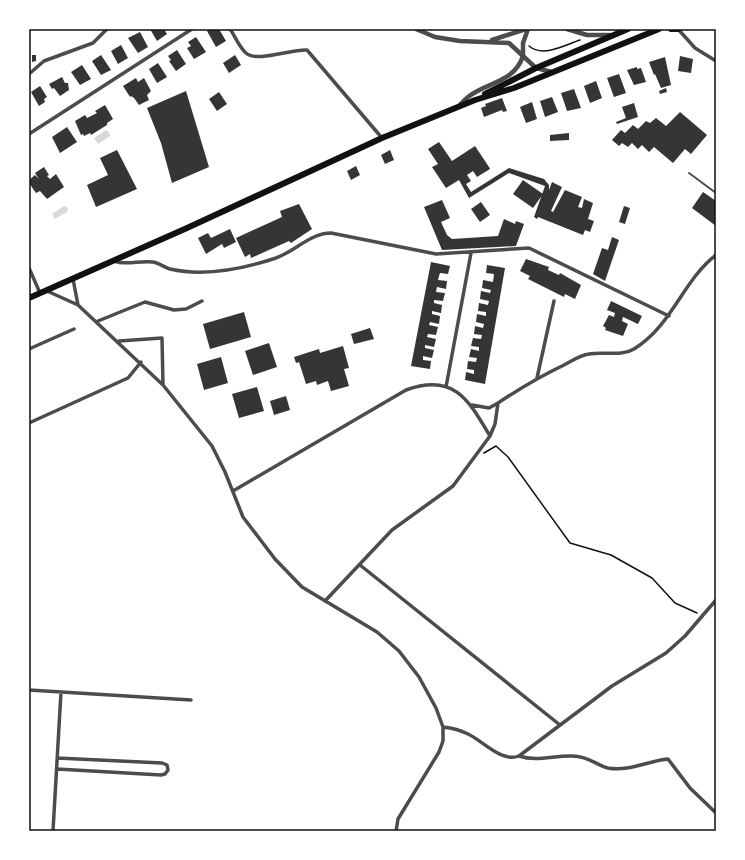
<svg xmlns="http://www.w3.org/2000/svg" width="745" height="860" font-family="Montserrat,sans-serif">
	<style>
		.water { fill: #d9d9d9 }
		.building { fill: #353535 }
		.lines { fill: none; stroke-linecap: round; stroke-linejoin: round }
		.path { stroke: #111; stroke-width: 1.5 }
		.service { stroke: #4c4c4c; stroke-width: 2 }
		.minor { stroke: #4c4c4c; stroke-width: 3.5 }
		.tertiary { stroke: #4c4c4c; stroke-width: 4.5 }
		.primary { stroke: #111; stroke-width: 6 }
		.neatline { fill: none; stroke: #111; stroke-width: 1.5 }
	</style>
	<rect width="100%" height="100%" fill="#fff"/>
	<path class="water" d="M106,130L109,132L110,136L98,144L94,138Z
		M64,206L68,208L67,212L55,219L52,214Z"/>
	<path class="building" d="M150,29H164L167,34L157,41Z
		M211,29H219L226,41L216,47L207,31Z
		M140,32L148,47L138,53L128,38Z
		M196,37L206,52L194,59L187,48L191,46L188,42Z
		M121,45L128,58L118,64L111,51Z
		M177,50L186,64L176,71L169,61L171,60L168,56Z
		M32,55H36V61L32,62Z
		M101,55L111,70L101,75L92,61Z
		M235,55L241,65L229,73L223,63Z
		M680,56L693,59L691,73L678,71Z
		M665,57L671,85L661,88L655,74L654,75L649,62Z
		M158,63L167,77L157,83L149,69Z
		M82,65L91,79L80,85L71,72Z
		M637,67V69L641,68L646,82L634,85L627,70Z
		M619,74L626,93L614,97L607,78Z
		M62,77L65,83H68L69,90L60,96L54,88L52,89L49,84Z
		M136,78L138,82L144,78L151,91L147,95L149,100L139,105L134,98L131,96L130,97L123,86Z
		M596,81L602,98L590,103L584,86Z
		M40,86L47,97L44,99L45,102L39,106L31,92Z
		M666,88L667,92L660,94L659,91Z
		M574,89L581,108L567,111L561,93Z
		M186,91L209,167L172,183L161,143L147,108Z
		M219,92L227,104L217,111L209,99Z
		M552,97L558,112L545,117L540,101Z
		M502,98L507,111L503,112L502,110L484,117L481,108L486,106L485,104Z
		M532,102L537,119L526,123L520,107Z
		M634,103L638,117L617,124L616,122L626,118L622,107Z
		M105,105L113,119L107,123V125L91,135L90,133L84,136L83,134L81,135L75,121L85,115L87,118L97,113L95,111Z
		M680,112L707,135L691,154L685,149L673,163L654,147L649,152L642,145L638,149L632,143L628,147L622,143L619,146L612,140L621,130L625,133L633,125L638,129L646,121L650,123L656,118L666,126Z
		M67,127L77,142L60,153L52,137Z
		M569,133V140L550,141V135Z
		M439,142L452,161L475,146L489,167L490,169L477,177L473,171L467,175L471,181L466,184L471,192L509,168L544,179L549,185V190L552,182L562,187L551,211L553,212L565,190L582,197L578,207L582,208L584,199L593,203L588,219L594,221L590,232L585,230L583,235L538,217L537,219L534,217L545,186L509,173L469,198L459,180L446,188L432,167L438,164L428,149Z
		M117,150L137,189L96,207L87,185L108,175L100,158Z
		M390,150L394,160L385,164L381,155Z
		M356,166L360,175L351,180L347,171Z
		M44,167L49,175L47,176L50,179L56,174L64,187L47,199L40,191L36,193L29,183V180L35,175L39,179L35,173Z
		M523,180L543,194L533,208L513,194Z
		M703,192L716,201V226L692,208Z
		M442,200L450,218L441,222L447,235L452,239L498,236L504,219L515,224L516,221L524,224L516,246L442,250L424,207Z
		M481,202L490,215L480,222L471,209Z
		M299,204L312,229L291,243L289,241L251,258L250,254L245,257L236,238L282,217L280,211Z
		M624,206L630,208L625,224L619,222Z
		M230,229L236,242L224,248L222,244L206,254L198,238L208,233L211,238Z
		M612,237L619,240L605,281L593,274L602,248L608,250Z
		M526,259L549,267L548,270L559,275L560,273L581,285L575,299L565,294L564,297L528,279L530,276L520,271Z
		M431,262L450,266L448,274L440,273L439,276L438,280L447,281L446,289L437,287L436,292L445,293L443,301L434,300V303L442,305L441,313L432,311V314L440,316L439,324L430,322L429,325L438,327L436,335L428,334L427,337L436,339L434,347L425,345V348L434,350L432,358L423,356V360L431,361L430,369L411,366Z
		M487,265L505,268L485,384L465,380L466,372L474,374V370L467,369L468,361L476,362L477,358L469,357L471,349L479,351V347L471,346L473,338L481,339L482,335L474,334L475,326L483,328L484,324L476,322L477,314L486,316V312L478,311L479,303L488,305L489,301L480,299L481,291L490,293L491,290L482,288L483,280L493,282L494,274L486,273Z
		M611,301L642,316L638,324L623,317L622,321L628,324L623,336L605,330L606,328L603,326L609,315L614,317L615,313L607,310Z
		M244,312L251,337L210,349L203,324Z
		M370,328L374,339L354,344L351,334Z
		M269,343L277,367L253,375L245,351Z
		M343,346L349,368L344,369L349,386L331,391L328,381L317,385L316,381L306,384L299,362L296,363L294,357L319,349L320,353Z
		M221,357L228,383L204,390L197,364Z
		M257,387L264,411L239,418L232,394Z
		M286,396L290,410L274,415L270,401Z"/>
	<g class="lines">
		<path class="path" d="M529,46C543,58 565,45 580,40
			M484,453L496,446L508,457L570,543L611,555L652,578L675,603L697,613"/>
		<path class="service" d="M689,173L716,193"/>
		<path class="minor" d="M230,29C235,36 239,47 246,53C257,63 291,49 307,50L382,138
			M678,29L695,48L716,61
			M29,74L44,61L93,43L107,29
			M29,134L192,29
			M114,261C127,266 139,260 153,262C159,263 164,267 170,269C205,277 243,269 276,258C295,251 311,233 331,233L436,254L529,248L669,316
			M29,268L40,293
			M73,279L78,305
			M47,291L78,305L163,385L212,446L225,472L243,517L275,559L302,587L377,632L399,651L419,677L436,708L443,727V741L439,752L398,819L396,831
			M98,321L145,302L174,310L186,309L202,301
			M119,341L162,338L163,385
			M29,349L74,329
			M537,378L554,301
			M446,387L471,253
			M472,405L489,408L498,403
			M29,423L128,378L141,362
			M233,491L406,390C454,373 468,399 490,436
			M360,565L560,725
			M325,601L392,530L453,486L490,436L495,424L498,403C519,389 541,376 564,365C572,361 580,355 589,354C604,351 621,357 634,349C672,326 683,280 716,255
			M29,690L191,700
			M443,727C452,728 460,730 468,734C483,741 502,763 519,756L612,686L666,653L685,636L716,600
			M519,756C537,762 555,755 573,756C588,756 596,765 608,768C628,772 648,761 668,759L690,788L716,813
			M57,769L161,775L165,774L168,770L167,765L162,763L57,758
			M53,831L61,692"/>
		<path class="tertiary" d="M416,29L435,37L460,41L509,43L523,56C514,83 487,82 468,97C465,99 462,103 459,106
			M528,29L523,43V56L536,68L552,72
			M567,29L587,35H610
			M492,40L526,29"/>
		<path class="primary" d="M671,29H678
			M485,94L536,68L628,29
			M29,298L187,228L382,138L475,100L514,88L659,29"/>
	</g>
	<rect width="745" height="860" fill="none" stroke="#ffffff" stroke-width="60"/>
	<rect x="30" y="30" width="685" height="800" class="neatline"/>
</svg>
